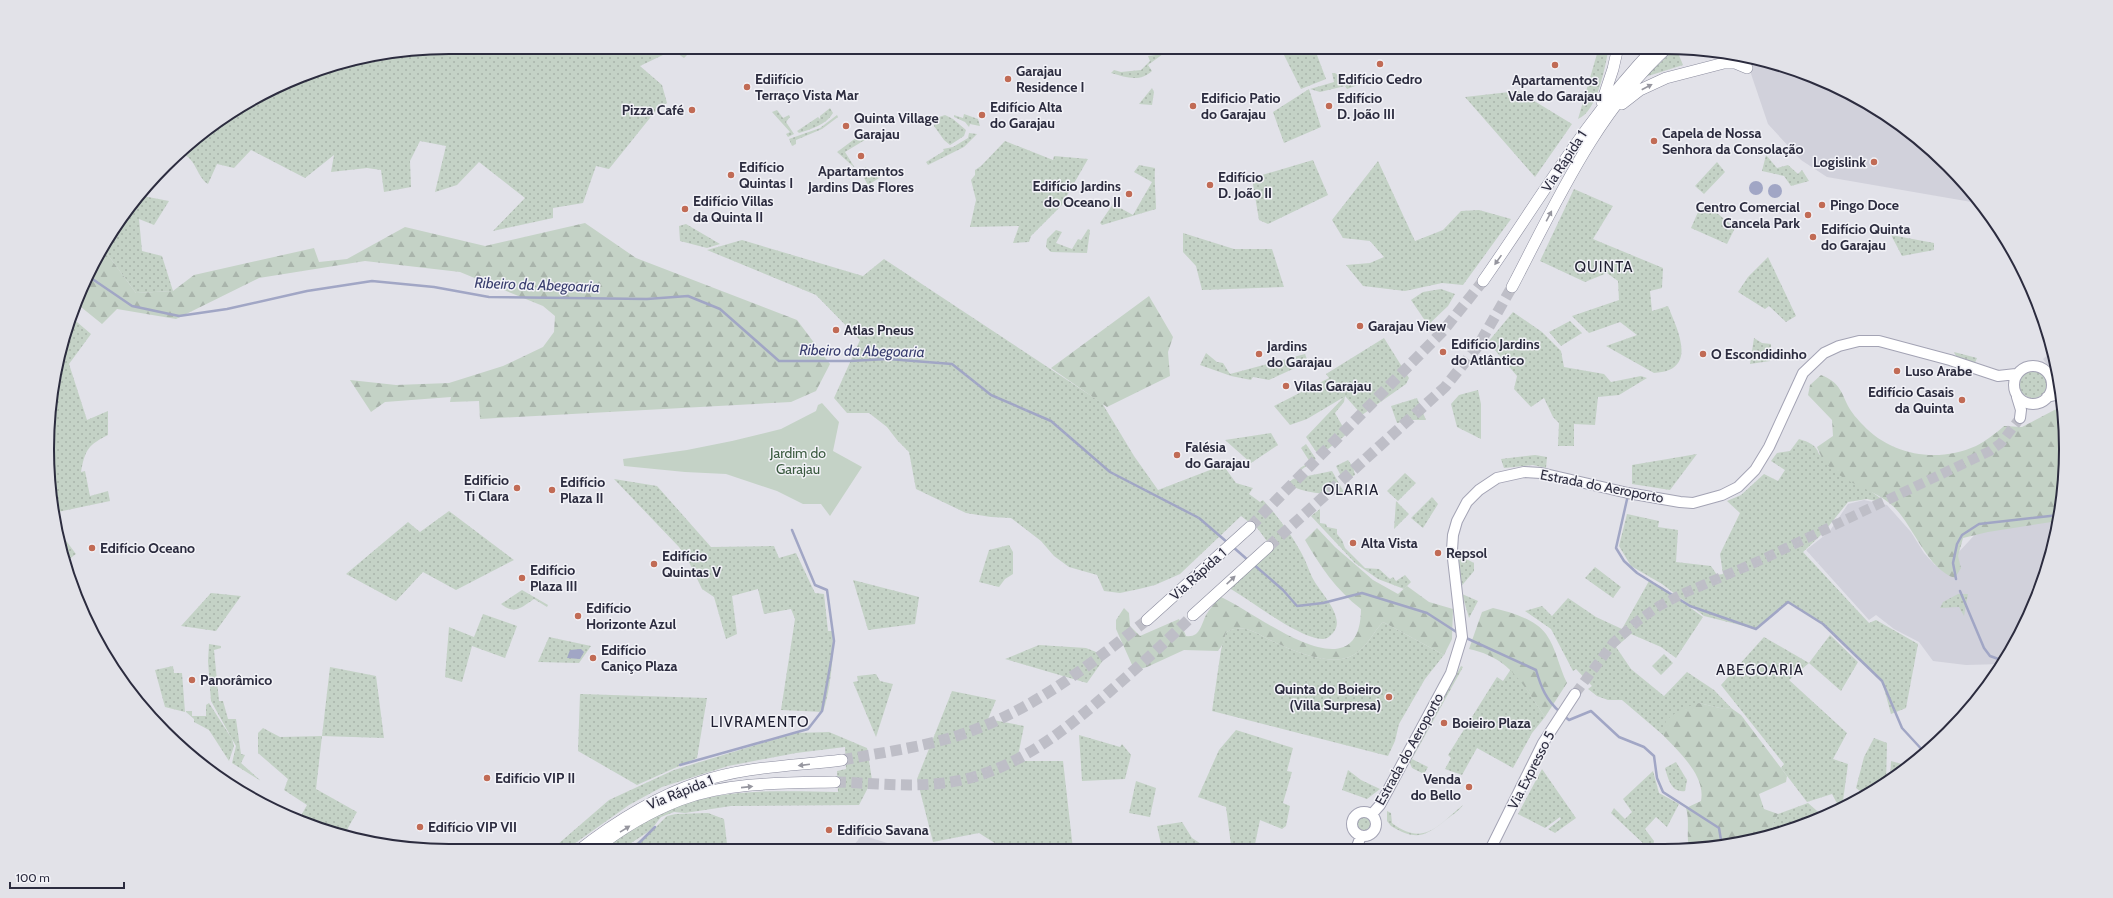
<svg xmlns="http://www.w3.org/2000/svg" width="2113" height="898" font-family="Cabin,sans-serif">
	<style>
		.built { fill: #d1d1db }
		.grass { fill: url(#grass-dots) }
		.forest { fill: url(#forest-firs) }
		.park { fill: #c4d2c6 }
		.water { fill: #a1a6c5 }
		.lines { fill: none; stroke-linecap: round; stroke-linejoin: round }
		.stream { stroke: #a1a6c5; stroke-width: 2.5 }
		.major-tunnel { stroke: #bebec7; stroke-width: 10; stroke-dasharray: 10 5; stroke-linecap: butt }
		.highway-tunnel { stroke: #bebec7; stroke-width: 11; stroke-dasharray: 11 5.5; stroke-linecap: butt }
		.major-casing { stroke: #a3a3b4; stroke-width: 12 }
		.highway-casing { stroke: #8b8c9e; stroke-width: 12 }
		.major { stroke: #fff; stroke-width: 10 }
		.highway { stroke: #fff; stroke-width: 11 }
		.oneway { fill: #96969f }
		.poi-dot { fill: #c16b55; stroke: #f2f2f7; stroke-width: 1.5 }
		.labels { text-anchor: middle; dominant-baseline: central; stroke-width: 3; stroke-linejoin: round; paint-order: stroke }
		.poi-label { font-size: 14px; font-weight: bold; fill: #2c2c3f; stroke: #f2f2f7; text-anchor: start }
		.street-label { font-size: 14px; fill: #2c2c3f; stroke: #f2f2f7 }
		.park-label { font-size: 14px; fill: #3b5a40; stroke: #f2f2f7 }
		.neighbourhood-label { font-size: 15px; letter-spacing: 1px; fill: #1e1e30; stroke: #f2f2f7 }
		.water-label { font-size: 15px; font-style: italic; fill: #3a3f6f; stroke: #f2f2f7 }
		.rim { fill: none; stroke: #2c2c3f; stroke-width: 2 }
	</style>
	<defs>
		<pattern id="grass-dots" width="8" height="8" patternUnits="userSpaceOnUse"><rect width="8" height="8" fill="#c4d2c6"/><path d="M2 2h.1M6 6h.1" fill="none" stroke="#a9b4ab" stroke-width="1.8" stroke-linecap="round"/></pattern>
		<pattern id="forest-firs" width="22" height="20" patternUnits="userSpaceOnUse"><rect width="22" height="20" fill="#c4d2c6"/><path d="M5 1l3.5 6h-7zM16 11l3.5 6h-7z" fill="#a9b4ab"/></pattern>
	</defs>
	<rect width="100%" height="100%" fill="#e2e2e9"/>
	<path class="built" d="M1753,59L1793,68L1865,101L1929,147L1983,204L1827,177L1801,160L1768,124L1748,65Z
		M2053,350L2055,361L2048,366L2043,359Z
		M1864,500L1887,505L1911,532L1924,553L1935,565L1944,568L1981,528L2051,519L2057,525L2045,578L2002,664L1966,665L1933,661L1919,642L1894,629L1876,615L1869,620L1806,550L1829,532L1848,504Z
		M862,835L903,848L931,850H850Z"/>
	<path class="grass" d="M449,47H655L665,54L640,66L662,85L667,103L661,108H658L609,169L596,166L583,203L553,208V218L493,231L525,198L479,162L457,185L435,192L446,146L420,141L410,161L411,187L384,192L381,170L367,168L331,172L334,155L305,178L251,150L234,168L217,164L208,184C195,176 196,153 177,154L184,147L248,101L320,68L371,55Z
		M668,47H721L687,55L684,58Z
		M1298,47H1314L1326,79L1301,89L1283,53Z
		M1599,47H1609C1605,66 1598,111 1578,119Z
		M1676,48L1683,65L1645,77Z
		M1163,54L1148,65L1152,71C1139,83 1126,77 1111,73L1114,70L1121,72L1141,70L1150,61L1148,56Z
		M1332,73H1335C1342,79 1351,80 1358,85L1347,89L1345,86L1320,92L1310,89L1334,82Z
		M1152,88L1154,92L1152,105L1139,104Z
		M1309,89L1321,127L1284,143L1273,112Z
		M1518,91L1572,124L1535,177L1465,97Z
		M830,108L833,113C826,125 811,129 799,133L797,131L818,117L820,119V116Z
		M777,110L783,118L789,115L790,117L786,122L794,134L788,137L786,134L790,132L772,112Z
		M964,114L978,119L980,126L970,124L969,127L965,122L954,117V115L963,118Z
		M837,115L838,117L822,129L796,140V144L792,146L789,139L820,128Z
		M945,115L953,119L966,130L964,136L950,145L944,140L934,126L936,118Z
		M864,132L868,138L845,152L855,168L837,152Z
		M969,133L977,134L964,147L928,165L926,162L944,151L943,149L953,147L968,138Z
		M1005,141L1053,160L1054,156L1088,159L1061,206L1031,236L1029,242L1013,243L1019,226L970,227L976,200L971,180L975,175V170L981,166Z
		M1766,155L1777,168L1788,165L1798,174L1802,170L1809,181L1791,186L1784,176L1762,171Z
		M1313,160L1328,195L1268,224L1259,220L1252,178Z
		M1378,161L1415,241L1443,230L1461,211L1479,210L1511,219L1463,285L1442,283L1405,291L1363,286L1346,265L1370,263L1384,257L1370,241L1343,238L1332,220Z
		M1717,162L1725,172L1704,194L1695,186Z
		M1139,165L1155,168C1154,182 1156,195 1156,209L1102,225L1100,223L1113,204L1133,215L1152,182L1134,172Z
		M866,167L872,177L877,174L875,170L879,167L884,175L868,185L860,171Z
		M149,181L143,196L169,201L154,225L139,219L142,251L162,256L173,291L136,293L102,247Z
		M1574,189L1613,206L1593,239L1663,268L1662,288L1650,291L1652,311L1668,306C1675,324 1694,360 1669,370C1665,372 1659,372 1654,373L1606,346L1637,335L1620,322L1589,333L1572,316L1619,300L1618,281L1607,273L1585,282L1540,261Z
		M1706,204L1735,228L1727,244L1691,228L1698,212Z
		M686,224L720,244L707,248L680,241L679,226Z
		M1088,229L1090,230L1087,253L1051,252L1046,247L1047,239L1056,230L1062,232L1056,243L1072,249L1078,239L1081,240Z
		M1183,233L1234,249H1272L1284,287L1202,290L1196,266L1183,252Z
		M1891,235L1934,243V250L1902,256Z
		M742,240L863,276L884,259L1102,403L1134,456L1158,490L1223,465L1236,483L1253,488L1249,494L1260,502L1263,500C1279,518 1293,536 1304,558C1307,564 1309,571 1312,577C1319,592 1347,617 1333,633C1330,636 1327,639 1323,639C1298,638 1252,601 1229,588L1272,548L1258,529L1241,516L1180,574L1155,585L1139,589L1120,593L1104,591L1097,575L1069,567L1054,556L1041,541L1011,518L991,517L966,513L916,489L909,452L897,440L887,427L869,413H847L834,398L860,340L816,295L707,250Z
		M1768,257L1796,316L1786,322L1769,306L1765,309L1738,292L1748,277Z
		M1441,289L1455,294L1448,306L1428,325L1411,300L1423,292Z
		M1513,312L1542,332L1561,351L1564,367L1604,374L1611,382L1641,376L1647,378L1619,395L1598,397L1595,425L1574,424V446H1558L1559,423L1553,417L1544,398L1531,407L1514,389L1517,376L1488,342Z
		M70,316L91,334L69,364L87,420L108,411V435C88,445 85,450 81,472L85,471L90,496L108,491L110,501L53,513L47,449L50,396Z
		M1570,321L1582,333L1561,346L1549,332Z
		M1384,338L1409,378L1406,384L1362,415L1345,396L1344,402L1335,413L1347,434L1319,456L1306,437L1344,397L1307,419L1290,425L1274,406L1329,378L1326,374Z
		M1754,338L1762,343L1771,344L1770,361L1750,364Z
		M1954,352L1977,358L1975,363L1957,358Z
		M1206,353L1217,362L1223,363L1230,374L1305,354L1308,362L1269,380L1253,377L1251,380L1231,376L1200,365Z
		M2019 384a14 14 0 1 1 28 0a14 14 0 1 1-28 0Z
		M1478,390L1481,404V439L1457,427L1451,404L1459,395Z
		M1417,398L1426,420H1413L1397,423L1391,406Z
		M1271,433L1278,445L1251,463L1225,440Z
		M1799,439C1809,442 1816,445 1819,454L1883,500L1881,502L1867,499L1848,502L1823,533L1803,552L1869,623L1876,620L1918,644L1906,708L1891,714L1882,681L1823,624L1788,602L1756,629L1704,616L1662,584L1631,566L1619,546L1627,514L1659,521L1658,527L1678,530L1676,562L1711,566L1717,575L1723,574L1720,554L1740,513L1727,501L1741,495L1764,474L1778,481L1785,470L1771,461L1777,453L1790,451Z
		M1306,444L1316,459L1301,470L1300,468L1310,462L1301,448Z
		M1697,454L1670,490L1632,484V465Z
		M1535,455L1547,457L1546,468L1533,465L1504,468L1501,459Z
		M1348,460L1353,467L1355,475L1348,479L1346,474L1341,476L1336,466Z
		M1332,471L1345,494C1323,494 1306,494 1287,484L1293,479Z
		M1405,473L1416,483L1398,501L1387,491Z
		M614,479L657,486L711,547L774,546L779,558L796,553L815,593L824,594L828,631H832C835,651 830,692 823,712L781,710L795,619L791,609L764,614L758,589L732,596L737,634L726,639L714,597L702,589L690,564L679,547Z
		M1432,497L1438,504L1423,528L1411,518Z
		M1396,501L1409,514L1394,529Z
		M1320,509V523L1326,524L1327,527L1337,529V534L1342,540L1345,548L1365,568L1379,569L1390,579L1393,577L1396,581L1405,575L1411,582L1404,589L1378,579L1355,563L1311,516Z
		M449,511L514,560L456,590L423,572L396,601L346,574L408,522L420,532Z
		M55,526L76,554L68,560L61,551Z
		M1009,545L1013,552V574L1005,579L999,587L979,582L989,550Z
		M1453,552L1474,563V571L1459,589Z
		M1595,567L1621,587L1613,598L1585,578Z
		M853,580L919,597L915,624L868,630Z
		M1649,581L1662,587L1703,617L1676,658L1661,647L1631,634L1616,647L1631,669L1664,696L1687,672L1714,690L1736,713L1731,708L1724,709L1699,703L1663,735L1622,700H1608L1597,696L1588,689L1592,686L1576,669L1573,671L1551,629L1525,611L1542,606L1552,616L1568,598L1596,617L1622,629Z
		M522,590L548,605L547,607L534,599C522,607 515,615 501,604Z
		M211,593L241,596L216,631L181,626Z
		M1462,594L1478,601L1469,618Z
		M1958,594H1968L1964,616L1959,607L1940,608L1943,602Z
		M483,614L517,626L505,658L472,646L462,682L445,677L449,627L474,637Z
		M1383,622L1444,655L1425,679L1399,724L1395,741L1388,756L1212,711L1221,650L1226,632C1243,624 1253,631 1268,639C1291,650 1333,669 1355,654C1368,646 1373,632 1383,622Z
		M1830,635L1858,662L1841,691L1809,663L1789,680L1847,733L1833,759L1848,764L1842,808L1840,809L1832,794L1807,802L1781,768L1784,764L1721,685L1764,637L1809,663Z
		M549,637L591,646L579,663L538,662Z
		M209,644L221,646V648L214,650L219,701H223L228,719H236L241,754L245,755L241,763L261,781L232,763L236,746L211,701L208,661Z
		M1039,645L1086,648L1106,656L1087,683L1005,659Z
		M1664,654L1673,663L1661,675L1652,666Z
		M173,666L174,673H182L185,712L165,707L155,670Z
		M1461,666L1463,667L1412,759L1428,767L1424,774L1412,768L1409,761Z
		M330,667L376,676L384,738L322,736L316,789L357,812L344,835L320,830L298,821L307,805L284,790L288,779L258,753V733L263,728L280,737L322,736Z
		M1511,669L1516,673L1545,717L1532,733L1513,768L1477,748L1462,775L1445,769L1451,758L1448,755L1497,677L1503,681Z
		M876,674L880,681L893,684L876,737L853,682L858,681L857,676Z
		M952,691L996,700L988,719L1024,726L1017,761H1063L1073,849H1004L979,833L933,842L917,779Z
		M580,694L707,698L697,758L637,785L578,751Z
		M209,703L232,739L234,746L229,761L209,730L194,722V719L186,712V711H192V716H206V705Z
		M1236,730L1293,748L1287,771L1292,772L1283,803L1290,806L1286,826L1282,829L1260,820L1254,849L1231,845L1226,807L1198,797L1219,750Z
		M829,732L867,748L872,780L859,805L731,806L685,813L674,812L661,817L651,830L619,851H598C619,838 639,823 661,813C716,787 779,791 838,792L837,771L846,769L845,747L796,753L728,766L662,787L629,805L564,851H550L609,800L674,770L795,733Z
		M1079,735L1120,747L1122,744L1131,755L1125,779L1082,781Z
		M1874,738L1887,743L1886,784L1865,795L1856,788L1864,757Z
		M1891,761L1909,766L1890,781Z
		M1676,762L1687,780L1685,791C1671,793 1668,778 1665,768Z
		M1542,769L1576,818L1555,833L1548,829L1561,819L1560,817L1545,828L1518,814Z
		M1348,770L1361,780L1380,789L1367,799L1342,790Z
		M1653,771L1659,793L1679,804L1667,827L1656,817L1645,829L1654,841L1653,847L1648,848L1611,813L1614,808L1625,819L1632,812L1623,799Z
		M1136,781L1156,788L1150,817L1129,813Z
		M1808,803L1824,817L1777,831L1772,827L1778,814Z
		M1463,805C1460,810 1452,815 1447,819C1425,837 1416,841 1391,826L1387,821V811L1391,813L1392,823C1424,847 1437,826 1463,805Z
		M708,813L724,819L727,844L749,845L753,850L625,851L651,832L667,816L676,814Z
		M1357 824a8 8 0 1 1 16 0a8 8 0 1 1-16 0Z
		M1182,822L1192,838L1209,849H1162L1157,826Z"/>
	<path class="forest" d="M585,223L636,258L797,320L830,364L816,391L791,402L480,419L479,401L450,402L451,397L385,402L371,412L350,380L396,385L449,383L503,366L543,347L554,332L555,316L543,306L460,272L365,261L259,278L176,319L117,309L102,324L76,303L102,247L136,293L173,291L194,275L314,248L319,262L347,259L405,227L485,246Z
		M1149,296L1173,337L1168,352L1170,376L1107,407L1051,368Z
		M1821,375C1839,382 1841,391 1848,406C1851,412 1858,420 1863,425C1892,456 1938,463 1976,446C1986,441 1996,433 2004,426L2022,427L2062,406C2068,439 2066,488 2058,521L1988,532L1963,538L1958,556L1961,568L1955,578C1928,570 1914,527 1894,507C1870,484 1829,483 1817,447L1833,436L1832,420L1808,395L1810,385Z
		M1317,528L1335,547L1373,580L1398,594L1407,586L1429,602L1453,609L1452,639L1444,655L1383,622C1373,632 1368,646 1355,654C1333,669 1291,650 1268,639C1253,631 1243,624 1226,632L1223,644L1218,651L1184,650L1147,667L1137,670L1133,667L1116,629V620L1124,608L1129,613L1130,626L1140,636L1179,619L1186,636C1200,638 1201,625 1206,615C1210,608 1215,603 1221,597C1254,611 1360,699 1361,609C1336,590 1320,566 1305,540Z
		M1493,608C1511,612 1535,619 1546,634C1556,648 1559,667 1567,683L1545,717C1523,685 1511,658 1469,649L1482,612Z
		M1699,703L1724,709L1731,708L1741,715L1787,776L1786,782L1759,794L1764,809L1778,814L1772,827L1773,832L1717,848H1689C1686,834 1690,821 1686,808L1701,801C1706,776 1679,752 1663,735L1666,720L1681,709Z"/>
	<path class="park" d="M822,403L839,422L833,451L862,467L830,516L821,504H803L777,491L726,474L685,472L624,466L623,459L687,450L732,441L781,429L816,411L818,405Z"/>
	<path class="water" d="M1749 188a7 7 0 1 1 14 0a7 7 0 1 1-14 0Z
		M1768 191a7 7 0 1 1 14 0a7 7 0 1 1-14 0Z
		M581,649L584,652L580,659L567,658L570,650Z"/>
	<g class="lines">
		<path class="stream" d="M88,276L132,306L179,316L227,309L307,291L372,281L434,287L489,297L647,299L688,296L720,309L779,361H850L888,359L952,364L991,395L1051,421L1110,472L1199,518L1228,543
			M1628,495L1616,548L1624,561L1637,573L1690,606L1756,629L1788,602L1823,624L1882,681L1902,728L1926,754
			M1233,547L1249,561
			M1253,564L1283,590L1297,606L1323,603L1362,593L1427,613L1458,633
			M1956,579L1953,563L1957,544L1962,535L1979,524L2059,515
			M1960,591L1984,648L1990,656L2004,661
			M1464,637L1536,670C1541,687 1546,700 1560,712
			M1563,715L1569,720L1591,711L1619,737L1644,747L1654,756L1657,778L1663,792L1719,828L1722,846
			M680,765L808,729L822,711L831,661L834,641L827,590L815,585L792,530
			M631,851L655,827"/>
		<path class="major-tunnel" d="M1575,694L1613,643L1639,620L1659,606L1682,594L1761,560L1990,451L2001,443L2020,418"/>
		<path class="highway-tunnel" d="M1250,527L1443,331L1483,281
			M1268,547L1445,387L1478,346L1512,287
			M842,760C879,753 917,748 953,737C1029,714 1085,668 1147,620
			M835,782C877,783 920,789 962,780C1019,767 1064,731 1108,693C1137,668 1166,642 1193,615"/>
		<defs>
			<path id="major" d="M2014 385a19 19 0 1 1 38 0a19 19 0 1 1-38 0Z
				M2017,397L2021,410L2020,418
				M2047,397L2060,394
				M1352 824a12 12 0 1 1 24 0a12 12 0 1 1-24 0Z
				M1372,814L1380,805L1451,673L1462,637L1452,550L1453,535L1457,521L1467,502L1479,490L1497,478L1524,472L1541,473L1628,493L1680,502L1693,503L1722,495L1738,487L1755,470L1769,447L1803,373L1824,353L1839,346L1859,341H1879L1950,360L1998,376L2016,374
				M1491,848L1543,743L1575,694
				M1356,849L1361,836"/>
			<path id="highway" d="M1602,102L1613,69L1618,47
				M1622,104L1640,90L1666,78L1724,63H1735L1747,68
				M1483,281C1539,201 1587,117 1655,47
				M1512,287C1556,203 1596,112 1668,47
				M1193,615L1268,547
				M1147,620L1250,527
				M578,851C615,822 655,797 700,782C745,766 796,766 842,760
				M593,851C619,830 649,812 680,800C728,782 785,783 835,782"/>
		</defs>
		<use href="#major" class="major-casing"/>
		<use href="#highway" class="highway-casing"/>
		<use href="#major" class="major"/>
		<use href="#highway" class="highway"/>
	</g>
	<defs><path id="oneway-solid" d="M-6-.8H1V-3.2L6.5 0L1 3.2V.8H-6Z"/></defs>
	<g class="oneway">
		<use href="#oneway-solid" transform="translate(1647 87) rotate(-28)"/>
		<use href="#oneway-solid" transform="translate(1549 216) rotate(-62)"/>
		<use href="#oneway-solid" transform="translate(1498 260) rotate(125)"/>
		<use href="#oneway-solid" transform="translate(1231 580) rotate(-43)"/>
		<use href="#oneway-solid" transform="translate(804 765) rotate(173)"/>
		<use href="#oneway-solid" transform="translate(747 787) rotate(-6)"/>
		<use href="#oneway-solid" transform="translate(625 829) rotate(-32)"/>
	</g>
	<g class="poi-dot">
		<circle cx="1380" cy="64" r="4"/>
		<circle cx="1555" cy="65" r="4"/>
		<circle cx="1008" cy="79" r="4"/>
		<circle cx="747" cy="87" r="4"/>
		<circle cx="1193" cy="106" r="4"/>
		<circle cx="1329" cy="106" r="4"/>
		<circle cx="692" cy="110" r="4"/>
		<circle cx="982" cy="115" r="4"/>
		<circle cx="846" cy="126" r="4"/>
		<circle cx="1654" cy="141" r="4"/>
		<circle cx="861" cy="156" r="4"/>
		<circle cx="1874" cy="162" r="4"/>
		<circle cx="731" cy="175" r="4"/>
		<circle cx="1210" cy="185" r="4"/>
		<circle cx="1129" cy="194" r="4"/>
		<circle cx="1822" cy="205" r="4"/>
		<circle cx="685" cy="209" r="4"/>
		<circle cx="1808" cy="215" r="4"/>
		<circle cx="1813" cy="237" r="4"/>
		<circle cx="1360" cy="326" r="4"/>
		<circle cx="836" cy="330" r="4"/>
		<circle cx="1443" cy="352" r="4"/>
		<circle cx="1259" cy="354" r="4"/>
		<circle cx="1703" cy="354" r="4"/>
		<circle cx="1897" cy="371" r="4"/>
		<circle cx="1286" cy="386" r="4"/>
		<circle cx="1962" cy="400" r="4"/>
		<circle cx="1177" cy="455" r="4"/>
		<circle cx="517" cy="488" r="4"/>
		<circle cx="552" cy="490" r="4"/>
		<circle cx="1353" cy="543" r="4"/>
		<circle cx="92" cy="548" r="4"/>
		<circle cx="1438" cy="553" r="4"/>
		<circle cx="654" cy="564" r="4"/>
		<circle cx="522" cy="578" r="4"/>
		<circle cx="578" cy="616" r="4"/>
		<circle cx="593" cy="658" r="4"/>
		<circle cx="192" cy="680" r="4"/>
		<circle cx="1389" cy="697" r="4"/>
		<circle cx="1444" cy="723" r="4"/>
		<circle cx="487" cy="778" r="4"/>
		<circle cx="1469" cy="787" r="4"/>
		<circle cx="420" cy="827" r="4"/>
		<circle cx="829" cy="830" r="4"/>
	</g>
	<g class="labels">
		<g class="poi-label">
			<text x="1016" y="71">Garajau<tspan x="1016" dy="16">Residence I</tspan></text>
			<text x="755" y="79">Ediifício<tspan x="755" dy="16">Terraço Vista Mar</tspan></text>
			<text x="1380" y="79" text-anchor="middle">Edifício Cedro</text>
			<text x="1555" y="80" text-anchor="middle">Apartamentos<tspan x="1555" dy="16">Vale do Garajau</tspan></text>
			<text x="1201" y="98">Edificio Patio<tspan x="1201" dy="16">do Garajau</tspan></text>
			<text x="1337" y="98">Edifício<tspan x="1337" dy="16">D. João III</tspan></text>
			<text x="990" y="107">Edifício Alta<tspan x="990" dy="16">do Garajau</tspan></text>
			<text x="684" y="110" text-anchor="end">Pizza Café</text>
			<text x="854" y="118">Quinta Village<tspan x="854" dy="16">Garajau</tspan></text>
			<text x="1662" y="133">Capela de Nossa<tspan x="1662" dy="16">Senhora da Consolação</tspan></text>
			<text x="1866" y="162" text-anchor="end">Logislink</text>
			<text x="739" y="167">Edifício<tspan x="739" dy="16">Quintas I</tspan></text>
			<text x="861" y="171" text-anchor="middle">Apartamentos<tspan x="861" dy="16">Jardins Das Flores</tspan></text>
			<text x="1218" y="177">Edifício<tspan x="1218" dy="16">D. João II</tspan></text>
			<text x="1121" y="186" text-anchor="end">Edifício Jardins<tspan x="1121" dy="16">do Oceano II</tspan></text>
			<text x="693" y="201">Edifício Villas<tspan x="693" dy="16">da Quinta II</tspan></text>
			<text x="1830" y="205">Pingo Doce</text>
			<text x="1800" y="207" text-anchor="end">Centro Comercial<tspan x="1800" dy="16">Cancela Park</tspan></text>
			<text x="1821" y="229">Edifício Quinta<tspan x="1821" dy="16">do Garajau</tspan></text>
			<text x="1368" y="326">Garajau View</text>
			<text x="844" y="330">Atlas Pneus</text>
			<text x="1451" y="344">Edifício Jardins<tspan x="1451" dy="16">do Atlântico</tspan></text>
			<text x="1267" y="346">Jardins<tspan x="1267" dy="16">do Garajau</tspan></text>
			<text x="1711" y="354">O Escondidinho</text>
			<text x="1905" y="371">Luso Arabe</text>
			<text x="1294" y="386">Vilas Garajau</text>
			<text x="1954" y="392" text-anchor="end">Edifício Casais<tspan x="1954" dy="16">da Quinta</tspan></text>
			<text x="1185" y="447">Falésia<tspan x="1185" dy="16">do Garajau</tspan></text>
			<text x="509" y="480" text-anchor="end">Edifício<tspan x="509" dy="16">Ti Clara</tspan></text>
			<text x="560" y="482">Edifício<tspan x="560" dy="16">Plaza II</tspan></text>
			<text x="1361" y="543">Alta Vista</text>
			<text x="100" y="548">Edifício Oceano</text>
			<text x="1446" y="553">Repsol</text>
			<text x="662" y="556">Edifício<tspan x="662" dy="16">Quintas V</tspan></text>
			<text x="530" y="570">Edifício<tspan x="530" dy="16">Plaza III</tspan></text>
			<text x="586" y="608">Edifício<tspan x="586" dy="16">Horizonte Azul</tspan></text>
			<text x="601" y="650">Edifício<tspan x="601" dy="16">Caniço Plaza</tspan></text>
			<text x="200" y="680">Panorâmico</text>
			<text x="1381" y="689" text-anchor="end">Quinta do Boieiro<tspan x="1381" dy="16">(Villa Surpresa)</tspan></text>
			<text x="1452" y="723">Boieiro Plaza</text>
			<text x="495" y="778">Edifício VIP II</text>
			<text x="1461" y="779" text-anchor="end">Venda<tspan x="1461" dy="16">do Bello</tspan></text>
			<text x="428" y="827">Edifício VIP VII</text>
			<text x="837" y="830">Edifício Savana</text>
		</g>
		<g class="street-label">
			<text transform="translate(1564 161) rotate(-57)">Via Rápida 1</text>
			<text transform="translate(1602 486) rotate(11)">Estrada do Aeroporto</text>
			<text transform="translate(1198 574) rotate(-42)">Via Rápida 1</text>
			<text transform="translate(1409 749) rotate(-61)">Estrada do Aeroporto</text>
			<text transform="translate(1531 770) rotate(-63)">Via Expresso 5</text>
			<text transform="translate(680 792) rotate(-22)">Via Rápida 1</text>
		</g>
		<g class="park-label">
			<text x="798" y="453">Jardim do<tspan x="798" dy="16">Garajau</tspan></text>
		</g>
		<g class="neighbourhood-label">
			<text x="1604" y="267">QUINTA</text>
			<text x="1351" y="490">OLARIA</text>
			<text x="1760" y="670">ABEGOARIA</text>
			<text x="760" y="722">LIVRAMENTO</text>
		</g>
		<g class="water-label">
			<text transform="translate(537 285) rotate(2)">Ribeiro da Abegoaria</text>
			<text transform="translate(862 351) rotate(1)">Ribeiro da Abegoaria</text>
		</g>
	</g>
	<path d="M0 0H2113V898H0ZM449 54H1664A395 395 0 0 1 2059 449V449A395 395 0 0 1 1664 844H449A395 395 0 0 1 54 449V449A395 395 0 0 1 449 54Z" fill="#e2e2e8" fill-rule="evenodd"/>
	<path class="rim" d="M449 54H1664A395 395 0 0 1 2059 449V449A395 395 0 0 1 1664 844H449A395 395 0 0 1 54 449V449A395 395 0 0 1 449 54Z"/>
	<path d="M10 882v6h114v-6" fill="none" stroke="#2c2c3f" stroke-width="2"/>
	<text x="16" y="882" font-size="12" fill="#2c2c3f" stroke="#f2f2f7" stroke-width="3" paint-order="stroke">100 m</text>
</svg>
